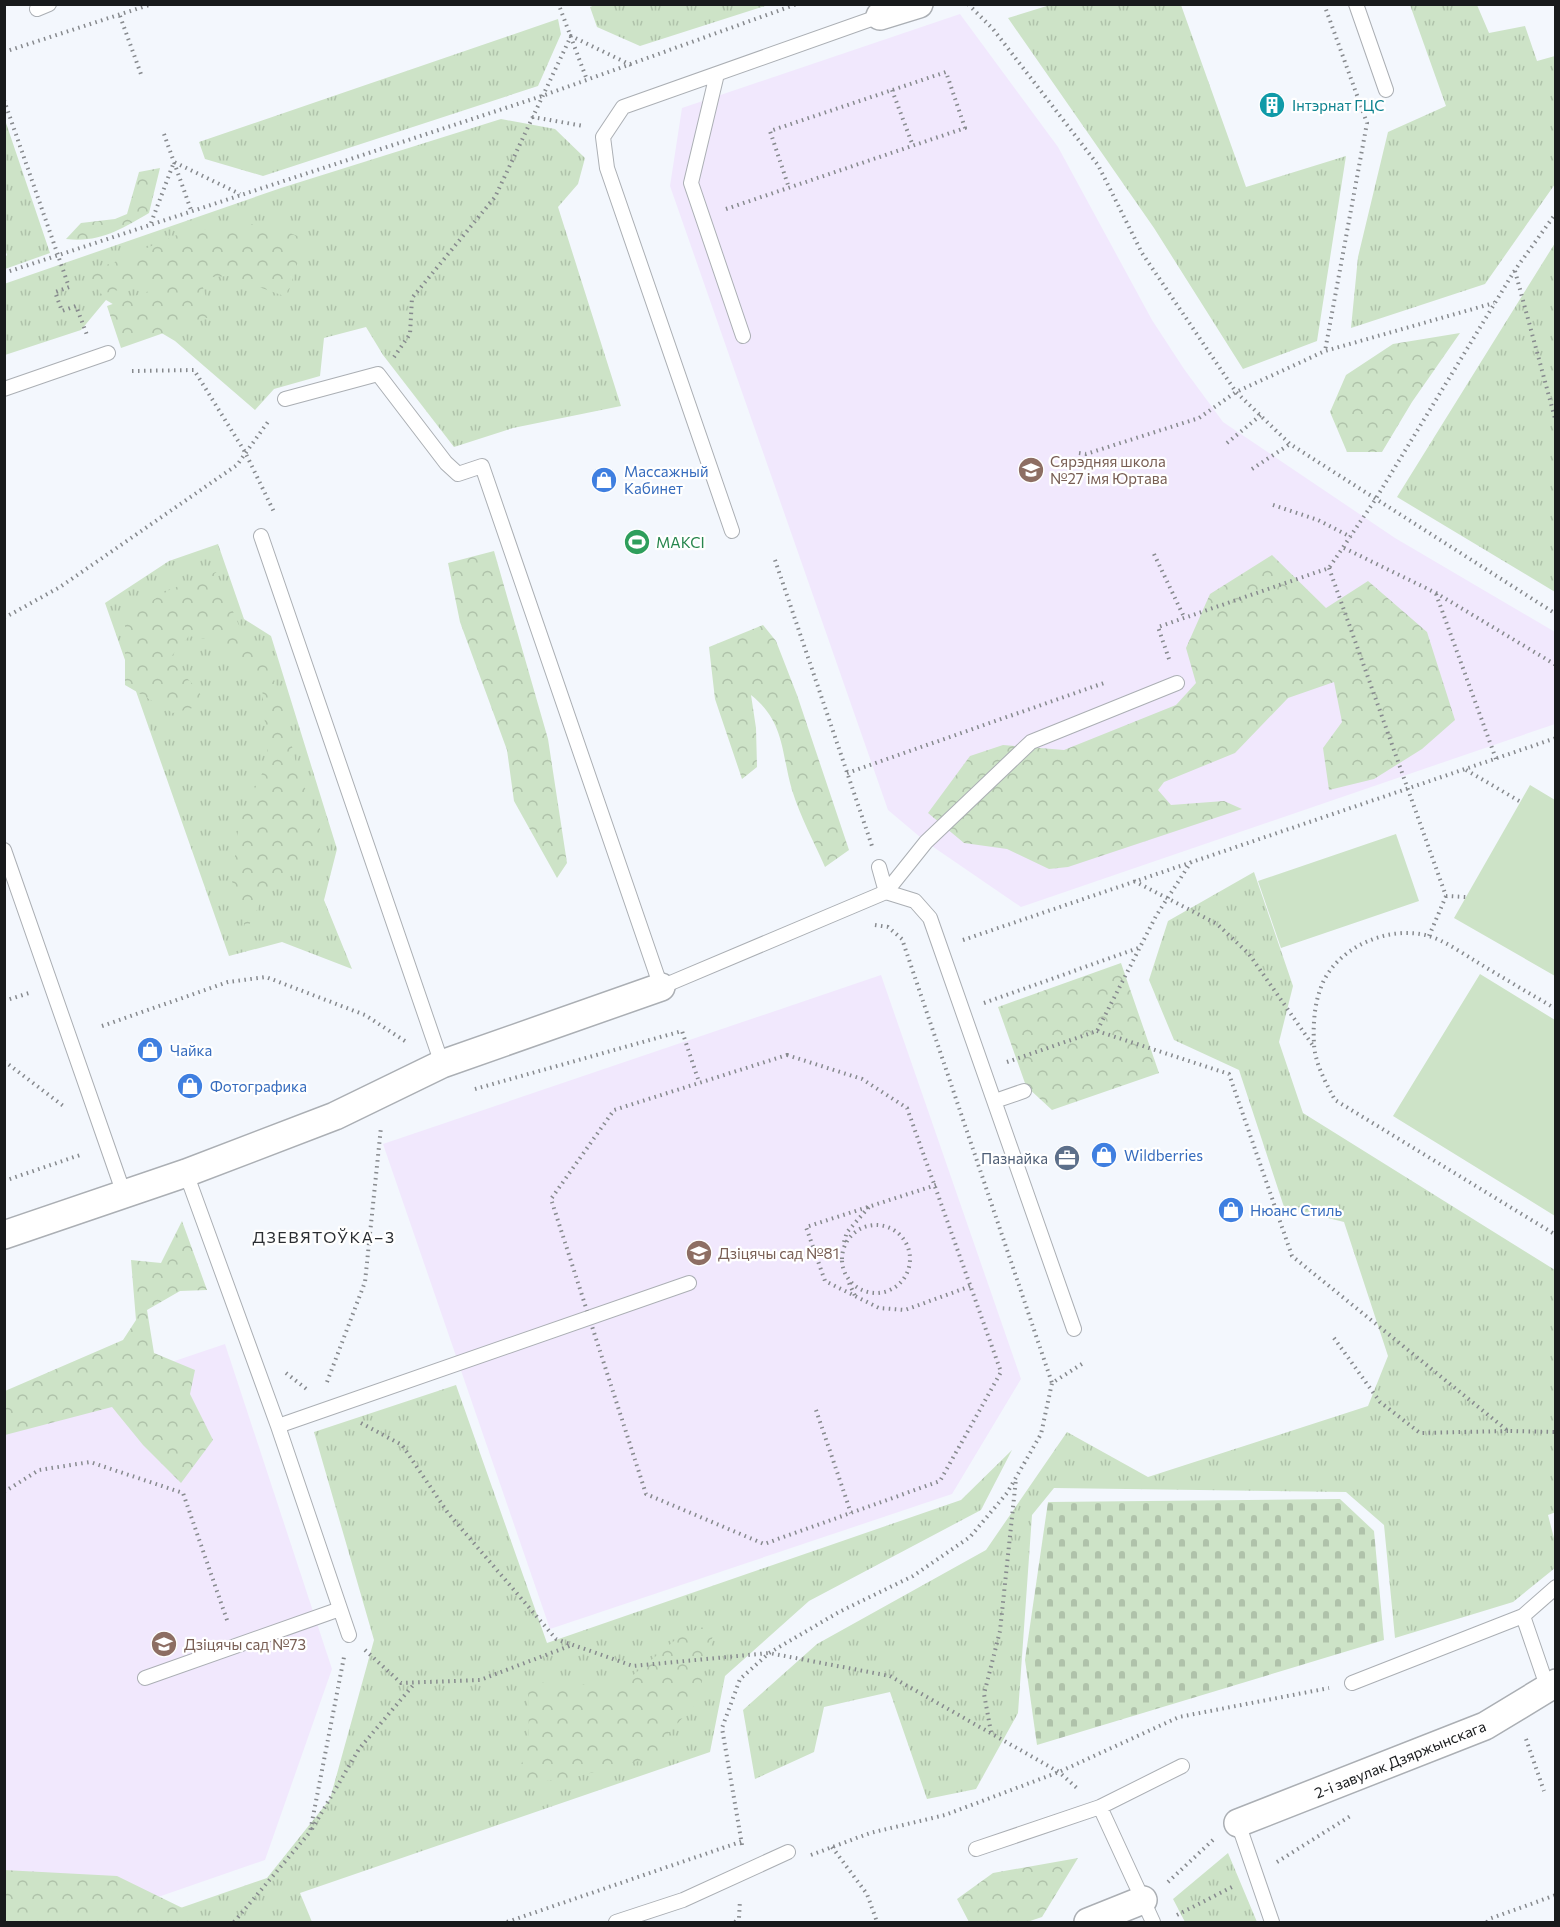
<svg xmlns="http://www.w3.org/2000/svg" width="1560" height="1927" font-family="Commissioner,sans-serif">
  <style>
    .education { fill: #f1e8fd }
    .grass { fill: url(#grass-tufts) }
    .forest { fill: url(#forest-crowns) }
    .cemetery { fill: url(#cemetery-stones) }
    .pitch { fill: #cde3c7 }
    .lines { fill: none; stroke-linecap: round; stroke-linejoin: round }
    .lane-casing { stroke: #abafb4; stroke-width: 16 }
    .street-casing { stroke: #abafb4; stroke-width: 30 }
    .path { stroke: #878a8e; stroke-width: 4; stroke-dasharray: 1.5 4.5; stroke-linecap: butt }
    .lane { stroke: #fff; stroke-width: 14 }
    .street { stroke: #fff; stroke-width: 27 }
    .labels { text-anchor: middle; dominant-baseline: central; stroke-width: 4.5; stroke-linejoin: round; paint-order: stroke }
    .culture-label { font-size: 15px; fill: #0d838f; stroke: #fff; text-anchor: start }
    .education-label { font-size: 15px; fill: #785e54; stroke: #fff; text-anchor: start }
    .shop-label { font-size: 15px; fill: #366cbe; stroke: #fff; text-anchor: start }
    .leisure-label { font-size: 15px; fill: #27864d; stroke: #fff; text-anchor: start }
    .service-label { font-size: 15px; fill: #4e5e75; stroke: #fff; text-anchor: end }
    .street-label { font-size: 15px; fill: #181a1c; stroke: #fff }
    .neighbourhood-label { font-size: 16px; letter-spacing: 1.5px; fill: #2b2e32; stroke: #fff }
  </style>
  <defs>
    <pattern id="grass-tufts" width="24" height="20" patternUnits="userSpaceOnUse" patternTransform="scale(1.5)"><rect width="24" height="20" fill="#cde3c7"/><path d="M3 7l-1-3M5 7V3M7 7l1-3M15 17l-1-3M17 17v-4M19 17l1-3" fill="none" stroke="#afc2aa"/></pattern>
    <pattern id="forest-crowns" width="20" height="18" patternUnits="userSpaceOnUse" patternTransform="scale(1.5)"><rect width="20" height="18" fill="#cde3c7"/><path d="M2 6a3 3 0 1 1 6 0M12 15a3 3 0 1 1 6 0" fill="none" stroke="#afc2aa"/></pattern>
    <pattern id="cemetery-stones" width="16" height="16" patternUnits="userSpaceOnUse" patternTransform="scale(1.5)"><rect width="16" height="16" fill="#cde3c7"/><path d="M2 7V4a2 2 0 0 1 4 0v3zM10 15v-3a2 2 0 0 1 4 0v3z" fill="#afc2aa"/></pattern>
  </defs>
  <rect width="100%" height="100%" fill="#f3f7fd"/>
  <path class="education" d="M960,14L1058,147L1152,320L1184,369L1223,422L1395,538L1555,632V724L1021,907L926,842L888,810L670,186L682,108Z
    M881,975L1021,1379L952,1494L550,1629L383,1144Z
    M225,1344L332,1669L265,1860L86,1922H5V1426L142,1372Z"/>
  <path class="grass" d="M595,5V4L768,5L640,46L597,27L590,7Z
    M1050,5H1181L1246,187L1346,156L1317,341L1243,369L1154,228L1008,18Z
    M1410,5H1477L1489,33L1525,26L1537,61L1555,56V184L1485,284L1351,328L1358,257L1388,132L1446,106Z
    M558,19L561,34L538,86L263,176L205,159L199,142Z
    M501,119L555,129L585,158L578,184L558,207L621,406L513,428L454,447L383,355L366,327L324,338L320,376L274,389L255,410L175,341L106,300L81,330L5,355L4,284L281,188Z
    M5,120L50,253L5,269V257L7,255L4,247Z
    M1555,243V592L1397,497Z
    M218,544L244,619L271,636L337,849L324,900L352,969L282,942L229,956L105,603L169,561Z
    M1254,872L1293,986L1279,1042L1303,1113L1555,1270L1556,1512L1548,1515L1555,1542V1568L1513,1602L1395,1638L1384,1525L1346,1492L1054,1488L1032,1515L1018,1713L976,1789L927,1799L890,1692L824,1707L814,1752L755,1779L743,1710L817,1644L986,1550L1067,1432L1148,1477L1368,1406L1388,1356L1344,1222L1284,1207L1239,1070L1174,1040L1149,980L1168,921Z
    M456,1385L547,1643L961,1500L1012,1450L981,1510L809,1601L725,1676L710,1752L300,1893L312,1922H140L267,1878L330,1799L374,1640L314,1432Z
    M1228,1853L1257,1922H1185L1173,1899Z"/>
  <path class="forest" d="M160,168L149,213C121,229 100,243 66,239L81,223L115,219L127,214L139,172Z
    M265,223L305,239L287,297L228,276L200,278L212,316L121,348L107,306L180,280L154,282L101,294L84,269L110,264L186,231Z
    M1460,333L1412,402L1382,452H1347L1330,412L1346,375L1393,344Z
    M494,551L548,739L567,863L557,878L514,801L507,750L460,622L448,563Z
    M1272,555L1326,608L1368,581L1427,632L1455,720L1422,749L1374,779L1329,790L1323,748L1342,722L1334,682L1288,698L1235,753L1164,782L1158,790L1171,805L1224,801L1242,809L1068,867L1049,869L1007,849L964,843L928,813L970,756L1003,745L1064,750L1176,705L1196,683L1186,648L1210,594Z
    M216,572L244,637L263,655L278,689L298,771L319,822L323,851L266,892L246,931L232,881L239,822L268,761L262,686L217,641L189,636L169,659L199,691L204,705L173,713L125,685V617L171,589Z
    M763,625L776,641L797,695L849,850L825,867C814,842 800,816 792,790C781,752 785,722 751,695L756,728L757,767L742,779L715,699L709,647Z
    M1121,963L1159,1073L1052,1110L1026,1086L998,1007Z
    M182,1221L207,1290L180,1291L147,1310L154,1353L195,1370L190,1394L213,1440L181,1483L143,1445L112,1407L5,1435V1391L123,1340L136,1320L131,1260L161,1263Z
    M716,1622L697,1702L667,1735V1754L570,1778L514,1785L529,1742L528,1682L610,1686L632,1676L680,1636Z
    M1078,1858L1042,1917L1027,1922H969L957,1899L993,1873Z
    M4,1870L117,1876L211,1922H5Z"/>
  <path class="cemetery" d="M1340,1499L1374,1531L1384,1640L1037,1745L1025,1660L1048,1502Z"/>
  <path class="pitch" d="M1530,785L1555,800V976L1454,918Z
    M1396,834L1419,901L1281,948L1258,881Z
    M1480,974L1555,1020V1216L1393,1116Z"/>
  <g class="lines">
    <g class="lane-casing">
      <path id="lane" d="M1356,4L1386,90
        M37,9L49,4
        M717,74L691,183L743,336
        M4,389L108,353
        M285,399L378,374L446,463L458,474L482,466L661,987L886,892L926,842L1031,742L1177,683
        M732,531L607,168L603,137L623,107L880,16L878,12
        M261,536L442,1064
        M4,850L124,1194
        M879,867L886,892
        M886,892L915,901L930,918L1074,1329
        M995,1101L1024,1091
        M186,1173L278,1426L349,1635
        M278,1426L689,1283
        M145,1678L340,1609
        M1352,1683L1523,1616
        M1547,1686L1523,1616L1556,1587
        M1100,1807L1153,1922
        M1238,1823L1272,1922
        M976,1849L1100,1807L1182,1766
        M616,1922L683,1900L788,1852"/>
    </g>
    <g class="street-casing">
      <path id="street" d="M880,16L919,4
        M4,1235L186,1173L335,1116L442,1064L661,987
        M1238,1823L1485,1726L1556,1683
        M1088,1922L1143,1900"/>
    </g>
    <path class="path" d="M968,4L993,29L1098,165L1142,253L1236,392L1290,444L1556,614
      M1324,4L1367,123L1325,351
      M560,8L587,80
      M120,16L142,77
      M4,52L152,4
      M892,90L913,146
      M4,100L69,287L55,292L62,311L76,306L87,335
      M532,117L584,126
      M164,134L191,210
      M726,209L965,128L946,72L770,131L789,188
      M151,223L174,162L240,194
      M1515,271L1556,422
      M4,273L542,96L797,4
      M394,357L410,334L412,298L495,197L571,36L631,65
      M132,371L194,370L245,452L275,514
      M1227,443L1261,415
      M1079,453L1086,454L1199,418L1236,392L1325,351L1494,303
      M1252,469L1290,444
      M1273,505L1318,520L1351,537
      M1344,548L1436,593L1556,665
      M1154,554L1184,617
      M775,560L872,846
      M1329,568L1446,896L1466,897
      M1436,594L1496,759
      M4,618L60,587L237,465L270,419
      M1169,659L1158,627L1329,568L1375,500L1515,270L1556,213
      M1466,770L1521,802
      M847,773L1104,683
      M1134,881L1217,924L1249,954L1314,1047
      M875,925L888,927L902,939L1052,1383
      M1429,936L1446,896
      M963,940L1556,738
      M4,1001L29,993
      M984,1003L1141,947
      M1556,1009C1529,993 1503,978 1477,962C1462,953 1445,941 1429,936C1387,924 1333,949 1320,990C1314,1007 1313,1027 1314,1044C1315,1064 1326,1083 1335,1100L1556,1235
      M102,1026L228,982L266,977L365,1015L408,1043
      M1097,1031L1229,1074L1292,1256L1508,1431L1556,1432
      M787,1055L862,1079L907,1108L1001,1372L940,1481L764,1544L646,1494L551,1199L614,1110Z
      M4,1061L66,1108
      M1007,1062L1097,1031L1156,916L1191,862
      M475,1089L682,1031L699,1082
      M4,1181L83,1154
      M936,1185L806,1227L825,1281L879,1308L905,1310L971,1286
      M842 1259a34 34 0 1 1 68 0a34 34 0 1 1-68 0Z
      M844,1242L847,1232L869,1207
      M849,1283L856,1298
      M1334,1338L1380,1402L1420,1433L1508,1431
      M286,1373L309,1391
      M327,1382L365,1282L381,1127
      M816,1410L851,1513
      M361,1423L402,1445L448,1513L556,1639L633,1666L769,1653L890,1676L1059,1772L1078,1789
      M4,1492L39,1470L90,1462L183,1493L228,1623
      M365,1650L401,1683L480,1680L572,1645
      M991,1732L984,1694L1000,1631L1016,1479
      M1526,1739L1544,1791
      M312,1829L359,1749L415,1683
      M742,1845L722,1728L740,1679L769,1653L839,1612L913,1576L970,1537L1007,1493L1041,1434L1052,1383L1085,1362
      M832,1847L867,1894L877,1922
      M811,1855L870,1833L945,1815L1059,1772L1179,1717L1329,1688
      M1277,1862L1352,1815
      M1168,1882L1213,1840
      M1177,1915L1234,1886
      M234,1922L310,1832L344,1657
      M507,1922L743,1841
      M735,1922L739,1918L740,1900
      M1487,1922L1489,1919L1556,1895"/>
    <use href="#lane" class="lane"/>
    <use href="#street" class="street"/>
  </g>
  <defs>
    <g id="building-disc" transform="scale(1.35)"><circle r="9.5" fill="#0f9aa8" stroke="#fff"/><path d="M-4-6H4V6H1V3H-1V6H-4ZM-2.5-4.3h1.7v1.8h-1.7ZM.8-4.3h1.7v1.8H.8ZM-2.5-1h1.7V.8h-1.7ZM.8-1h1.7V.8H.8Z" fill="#fff"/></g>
    <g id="school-disc" transform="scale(1.35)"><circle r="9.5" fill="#8d6e63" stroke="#fff"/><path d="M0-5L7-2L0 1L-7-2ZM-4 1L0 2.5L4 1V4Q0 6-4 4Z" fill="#fff"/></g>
    <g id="shop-disc" transform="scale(1.35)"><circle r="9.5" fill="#3f7fe0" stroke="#fff"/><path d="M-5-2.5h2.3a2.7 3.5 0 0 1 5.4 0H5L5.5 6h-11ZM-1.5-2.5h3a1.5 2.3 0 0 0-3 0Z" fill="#fff"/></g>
    <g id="stadium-disc" transform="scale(1.35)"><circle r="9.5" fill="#2e9e5b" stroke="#fff"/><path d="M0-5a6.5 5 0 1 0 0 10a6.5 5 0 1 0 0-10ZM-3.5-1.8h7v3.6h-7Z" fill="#fff"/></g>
    <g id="office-disc" transform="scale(1.35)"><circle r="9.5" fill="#5c6f8a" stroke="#fff"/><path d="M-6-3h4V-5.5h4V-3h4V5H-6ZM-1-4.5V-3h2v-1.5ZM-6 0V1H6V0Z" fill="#fff"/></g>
  </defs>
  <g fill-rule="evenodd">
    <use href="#building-disc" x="1272" y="105"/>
    <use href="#school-disc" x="1031" y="470"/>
    <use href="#shop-disc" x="604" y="480"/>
    <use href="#stadium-disc" x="637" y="542"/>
    <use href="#shop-disc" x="150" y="1050"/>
    <use href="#shop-disc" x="190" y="1086"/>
    <use href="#shop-disc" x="1104" y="1155"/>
    <use href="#office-disc" x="1067" y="1158"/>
    <use href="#shop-disc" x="1231" y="1210"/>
    <use href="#school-disc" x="699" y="1253"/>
    <use href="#school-disc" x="164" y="1644"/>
  </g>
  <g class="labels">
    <g class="culture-label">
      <text x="1292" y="105">Інтэрнат ГЦС</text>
    </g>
    <g class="education-label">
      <text x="1050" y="461">Сярэдняя школа<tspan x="1050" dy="17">№27 імя Юртава</tspan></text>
      <text x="718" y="1253">Дзіцячы сад №81</text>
      <text x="184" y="1644">Дзіцячы сад №73</text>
    </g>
    <g class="shop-label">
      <text x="624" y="471">Массажный<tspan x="624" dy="17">Кабинет</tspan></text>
      <text x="170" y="1050">Чайка</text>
      <text x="210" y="1086">Фотографика</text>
      <text x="1124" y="1155">Wildberries</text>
      <text x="1250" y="1210">Нюанс Стиль</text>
    </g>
    <g class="leisure-label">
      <text x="656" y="542">МАКСІ</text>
    </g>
    <g class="service-label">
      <text x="1048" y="1158">Пазнайка</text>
    </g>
    <g class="street-label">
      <text transform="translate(1400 1759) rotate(-22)">2-і завулак Дзяржынскага</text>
    </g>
    <g class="neighbourhood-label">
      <text x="324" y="1236">ДЗЕВЯТОЎКА–3</text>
    </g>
  </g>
  <rect width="1560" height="1927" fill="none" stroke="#181a1c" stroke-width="12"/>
</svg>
